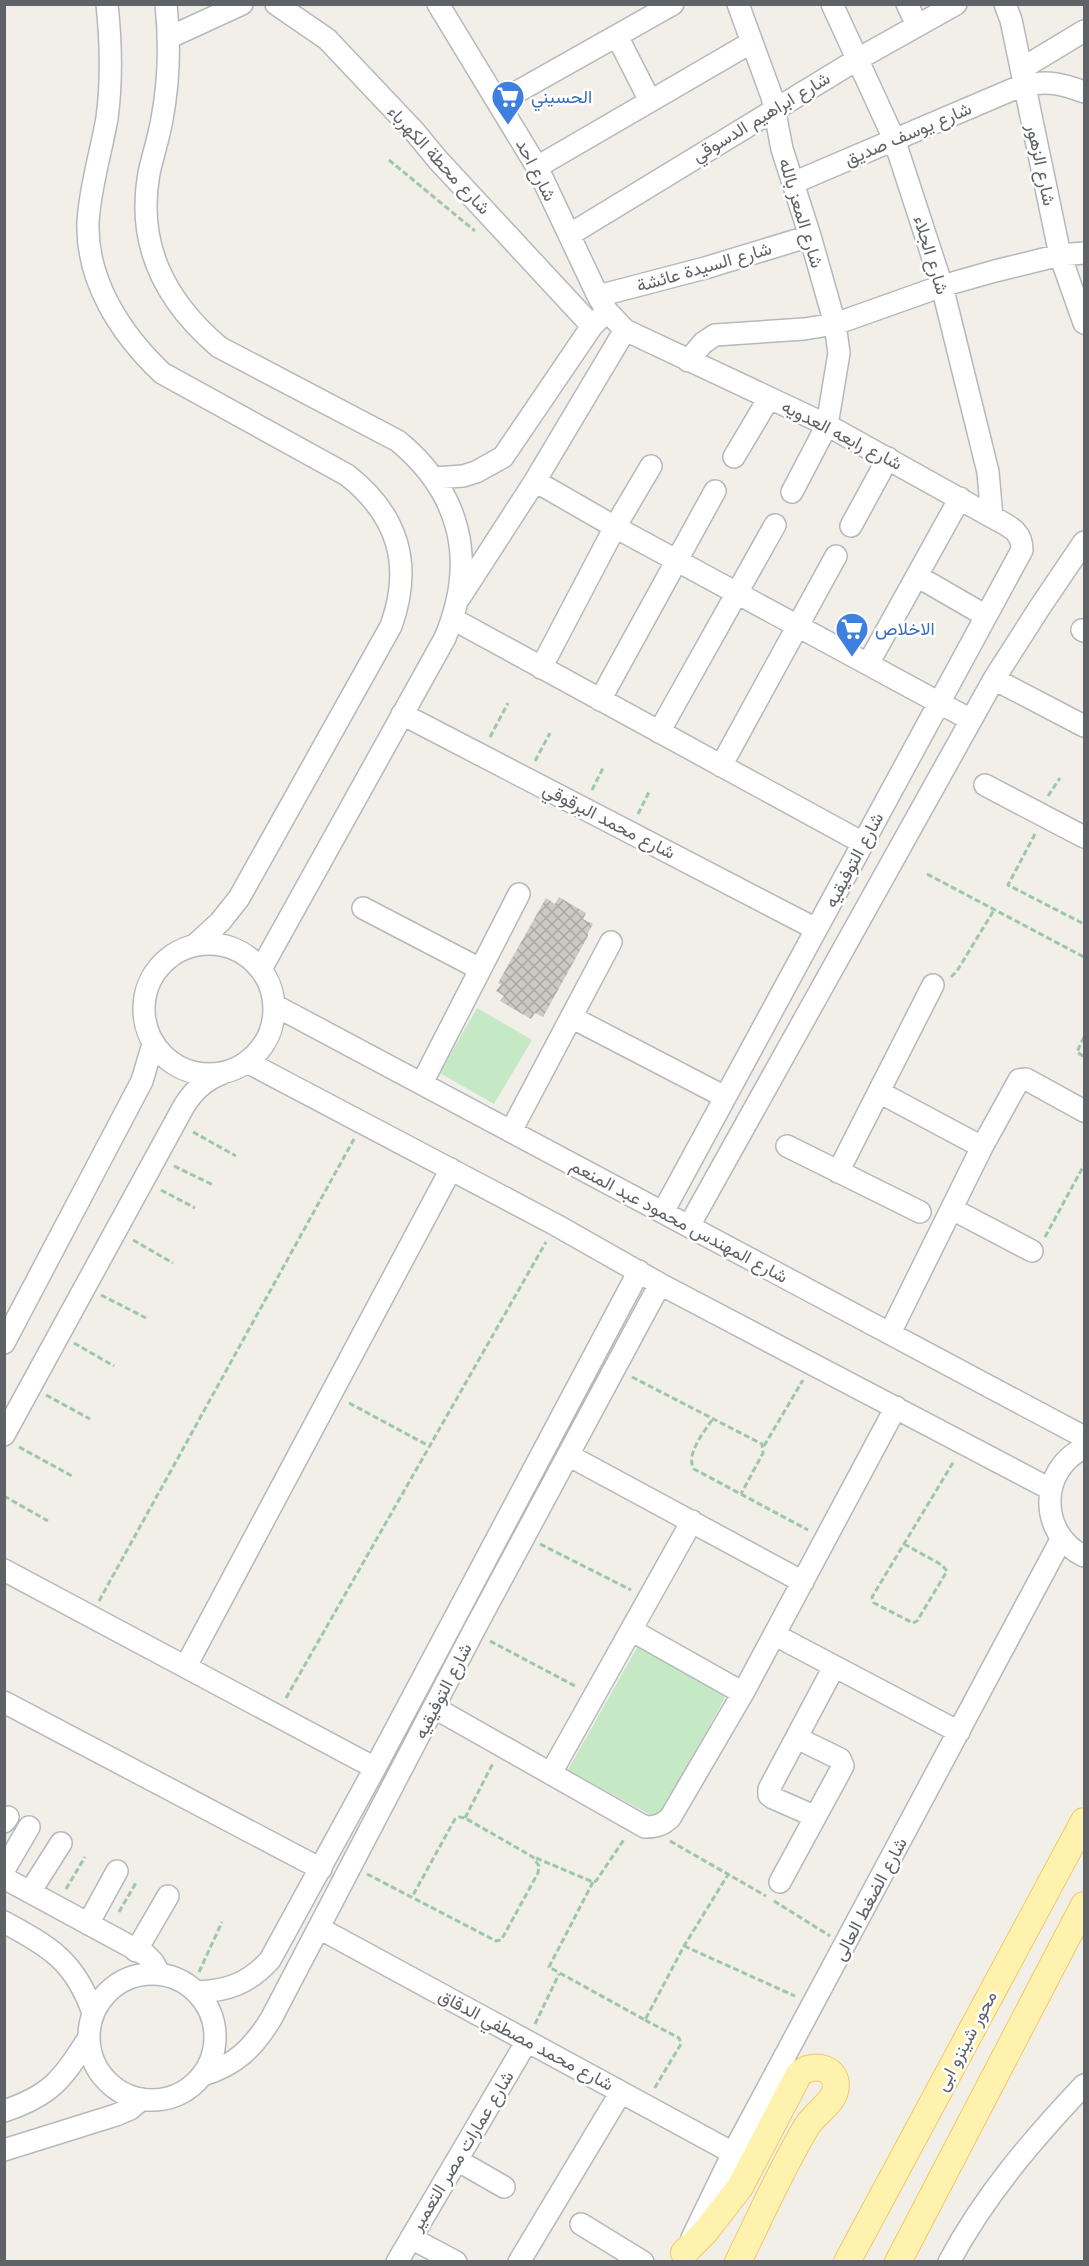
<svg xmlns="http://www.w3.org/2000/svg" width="1089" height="2266" font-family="Arial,Vazirmatn,sans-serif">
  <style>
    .green { fill: #c5e8c5 }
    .building { fill: url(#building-cross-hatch) }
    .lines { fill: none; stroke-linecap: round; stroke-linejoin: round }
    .minor-casing { stroke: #b5b8bc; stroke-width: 24 }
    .major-casing { stroke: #f2c960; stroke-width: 28 }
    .path { stroke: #9cc7a9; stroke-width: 3; stroke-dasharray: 6 3; stroke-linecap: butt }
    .minor { stroke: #fff; stroke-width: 21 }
    .major { stroke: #fff2af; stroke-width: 26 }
    .labels { text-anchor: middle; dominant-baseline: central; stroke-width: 5; stroke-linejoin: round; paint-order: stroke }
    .shop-label { font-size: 18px; fill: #366cbe; stroke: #fff; text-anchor: start }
    .street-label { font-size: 18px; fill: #5f6368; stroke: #fff }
  </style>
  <defs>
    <pattern id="building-cross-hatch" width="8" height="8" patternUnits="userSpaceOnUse" patternTransform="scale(1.5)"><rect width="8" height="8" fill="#cccac5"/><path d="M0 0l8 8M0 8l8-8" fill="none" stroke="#a9a8a4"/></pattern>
  </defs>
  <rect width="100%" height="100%" fill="#f1efe8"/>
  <path class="green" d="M477,1008L532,1040L494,1104L440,1073Z
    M639,1644L728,1692L658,1819L568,1770Z"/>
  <path class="building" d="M559,897L586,913L583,919L593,924L588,933V936L543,1017L535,1013L531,1019L500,1001L504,996L496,991L501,984L498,983L546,898L555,904Z"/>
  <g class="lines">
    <g class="minor-casing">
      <path id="minor" d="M107,4C111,42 112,81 107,118C101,153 90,187 88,222C86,281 121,334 162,373L347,475C398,515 413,565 391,626L239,898L220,922L196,944
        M166,4C170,42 169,82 162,119C159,137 153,155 149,173C136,245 165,301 219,347L398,441C462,494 477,562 445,638L261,969
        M276,4L327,39L414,131L438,160L592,326
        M438,4L537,167L598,296L607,311L625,330L827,425L992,517C1008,526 1022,530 1022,550L663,1212
        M738,4L772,97L782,149L810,236L835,324L839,353L827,425L792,492
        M832,4L894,139L942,286L988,472L992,517
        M907,4L917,25
        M1005,4L1011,20L1060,255L1084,323
        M617,36L650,101
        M168,38L242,4
        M1021,69L1084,31
        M499,102L673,4
        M537,167L752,42
        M793,183L1023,85C1049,81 1060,83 1084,92
        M569,235L858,59L956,4
        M598,296L705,268L810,236
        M688,361L703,343L715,335L804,329L835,324L942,286L995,271L1060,255L1084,253
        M734,457L769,398
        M435,478L463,476L476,472L503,457L592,326L600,318
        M535,481L615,527L971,720
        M851,526L888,458
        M917,576L986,616
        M460,597L535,481L625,330
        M453,619L863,843
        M1082,630L1084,631
        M868,664L960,498
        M541,668L615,527L651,466
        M994,679L1084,726
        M600,700L715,491
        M402,714L816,929
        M659,732L775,525
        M721,766L836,556
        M985,785L1084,837
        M363,908L480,969
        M144 1009a65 65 0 1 1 130 0a65 65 0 1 1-130 0Z
        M274,1005L1084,1437
        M571,1017L725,1097
        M247,1062L556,1225L660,1284L1050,1489
        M422,1083L519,894
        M879,1092L982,1147
        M511,1131L611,942
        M787,1146L920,1212
        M838,1172L933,985
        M952,1209L1032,1251
        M689,1226L994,679L1040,607L1084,542
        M890,1333L982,1147L1019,1080L1026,1079L1084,1111
        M4,1343L142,1081L153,1044
        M4,1435L184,1106C194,1090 205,1080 223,1073
        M1084,1448C1039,1469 1038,1534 1084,1556
        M568,1455L803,1582
        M4,1570L375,1768
        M631,1630L743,1693
        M775,1635L959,1732
        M186,1666L451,1169
        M4,1702L321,1869
        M435,1708L645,1827C656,1827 662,1825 670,1818L743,1693L896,1407
        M551,1773L692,1521
        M814,1816L773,1798L769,1795V1789L834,1667
        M4,1822L8,1817
        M4,1870L29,1827
        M4,1878L146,1955L153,1962L160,1974
        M780,1882L843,1766L840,1759L797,1738
        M30,1892L61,1843
        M4,1922C50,1947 75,1961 93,2013
        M88,1924L117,1871
        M319,1928L733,2153
        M136,1951L168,1896
        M89 2037a63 63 0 1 1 126 0a63 63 0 1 1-126 0Z
        M197,1992C228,1991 249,1983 270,1960L375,1768L639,1271
        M203,2075C236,2065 253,2048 271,2019L473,1632L660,1284
        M4,2111C52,2095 62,2079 88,2039
        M4,2150L116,2115L130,2109L142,2099
        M457,2160L504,2187
        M581,2224L643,2262
        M411,2238L456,2262
        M692,2238L733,2153L1062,1538
        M397,2262L527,2041
        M519,2262L621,2092
        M949,2262C984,2196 1033,2139 1084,2085"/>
    </g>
    <g class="major-casing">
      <path id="major" d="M684,2253L705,2232L740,2187L799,2074C813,2061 841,2068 835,2091C832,2104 814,2114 807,2126C781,2169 760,2217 738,2262
        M847,2262L1084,1821
        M898,2262L1084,1905"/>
    </g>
    <path class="path" d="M389,160L475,231
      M490,737L508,703
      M535,761L550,733
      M592,790L603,768
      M1048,796L1060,778
      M638,814L650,790
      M1035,834L1008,885L1084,924
      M927,874L1084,957
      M951,977L957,971L994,910
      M1084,1037L1077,1052L1084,1057
      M193,1132L236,1156
      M174,1166L213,1185
      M161,1190L195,1208
      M1045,1237L1084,1165
      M133,1240L173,1263
      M101,1295L146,1318
      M74,1343L114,1366
      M632,1377L762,1444L763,1453L741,1494
      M46,1395L90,1419
      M349,1403L429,1446
      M712,1420C704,1432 685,1455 694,1469L808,1530
      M764,1446L803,1380
      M19,1447L72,1476
      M4,1496L48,1521
      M540,1544L631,1590
      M904,1544L942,1565L947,1571L917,1621L913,1623L874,1603L872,1597L954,1461
      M99,1601L354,1139
      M490,1641L577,1687
      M286,1698L546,1242
      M465,1818L493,1763
      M670,1841L766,1896
      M536,1858L593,1882L596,1881L625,1838
      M367,1874L496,1941L501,1940L504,1935L538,1873L539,1866L533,1857L465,1818L459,1817L455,1819L412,1897
      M593,1882L549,1967L645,2020L684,1946L729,1873
      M66,1889L85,1857
      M774,1901L830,1936
      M119,1912L137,1881
      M684,1946L795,1996
      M199,1972L222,1922
      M645,2020L679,2038L681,2044L654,2089
      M535,2024L559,1974"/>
    <use href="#minor" class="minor"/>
    <use href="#major" class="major"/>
  </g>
  <defs>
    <g id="supermarket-pin" transform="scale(1.725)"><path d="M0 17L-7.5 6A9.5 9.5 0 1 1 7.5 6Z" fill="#3f7fe0" stroke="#fff"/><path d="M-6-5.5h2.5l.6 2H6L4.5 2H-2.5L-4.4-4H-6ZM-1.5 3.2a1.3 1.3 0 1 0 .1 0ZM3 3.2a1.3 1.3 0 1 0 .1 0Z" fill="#fff"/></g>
  </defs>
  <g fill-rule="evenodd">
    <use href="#supermarket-pin" x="508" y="97"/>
    <use href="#supermarket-pin" x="852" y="629"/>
  </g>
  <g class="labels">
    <g class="shop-label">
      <text x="531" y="97">الحسيني</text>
      <text x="875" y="629">الاخلاص</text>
    </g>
    <g class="street-label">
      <text transform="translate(761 117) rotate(-31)">شارع ابراهيم الدسوقي</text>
      <text transform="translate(908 134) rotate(-23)">شارع يوسف صديق</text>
      <text transform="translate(439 160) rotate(47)">شارع محطة الكهرباء</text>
      <text transform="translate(1041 165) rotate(78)">شارع الزهور</text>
      <text transform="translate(536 170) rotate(63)">شارع احد</text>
      <text transform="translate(801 213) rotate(73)">شارع المعز بالله</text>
      <text transform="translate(931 255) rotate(73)">شارع الجلاء</text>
      <text transform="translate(704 267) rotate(-16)">شارع السيدة عائشة</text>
      <text transform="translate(842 435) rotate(27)">شارع رابعه العدويه</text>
      <text transform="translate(609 821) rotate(27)">شارع محمد البرقوقي</text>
      <text transform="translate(854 860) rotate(-62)">شارع التوفيقيه</text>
      <text transform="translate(679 1221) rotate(28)">شارع المهندس محمود عبد المنعم</text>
      <text transform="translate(443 1691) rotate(-63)">شارع التوفيقيه</text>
      <text transform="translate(870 1899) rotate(-62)">شارع الضغط العالى</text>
      <text transform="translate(526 2040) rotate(28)">شارع محمد مصطفي الدقاق</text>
      <text transform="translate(966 2041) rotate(-62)">محور شينزو ابى</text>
      <text transform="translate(462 2151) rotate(-59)">شارع عمارات مصر التعمير</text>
    </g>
  </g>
  <rect width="1089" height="2266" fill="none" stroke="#5f6368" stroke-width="12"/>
</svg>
